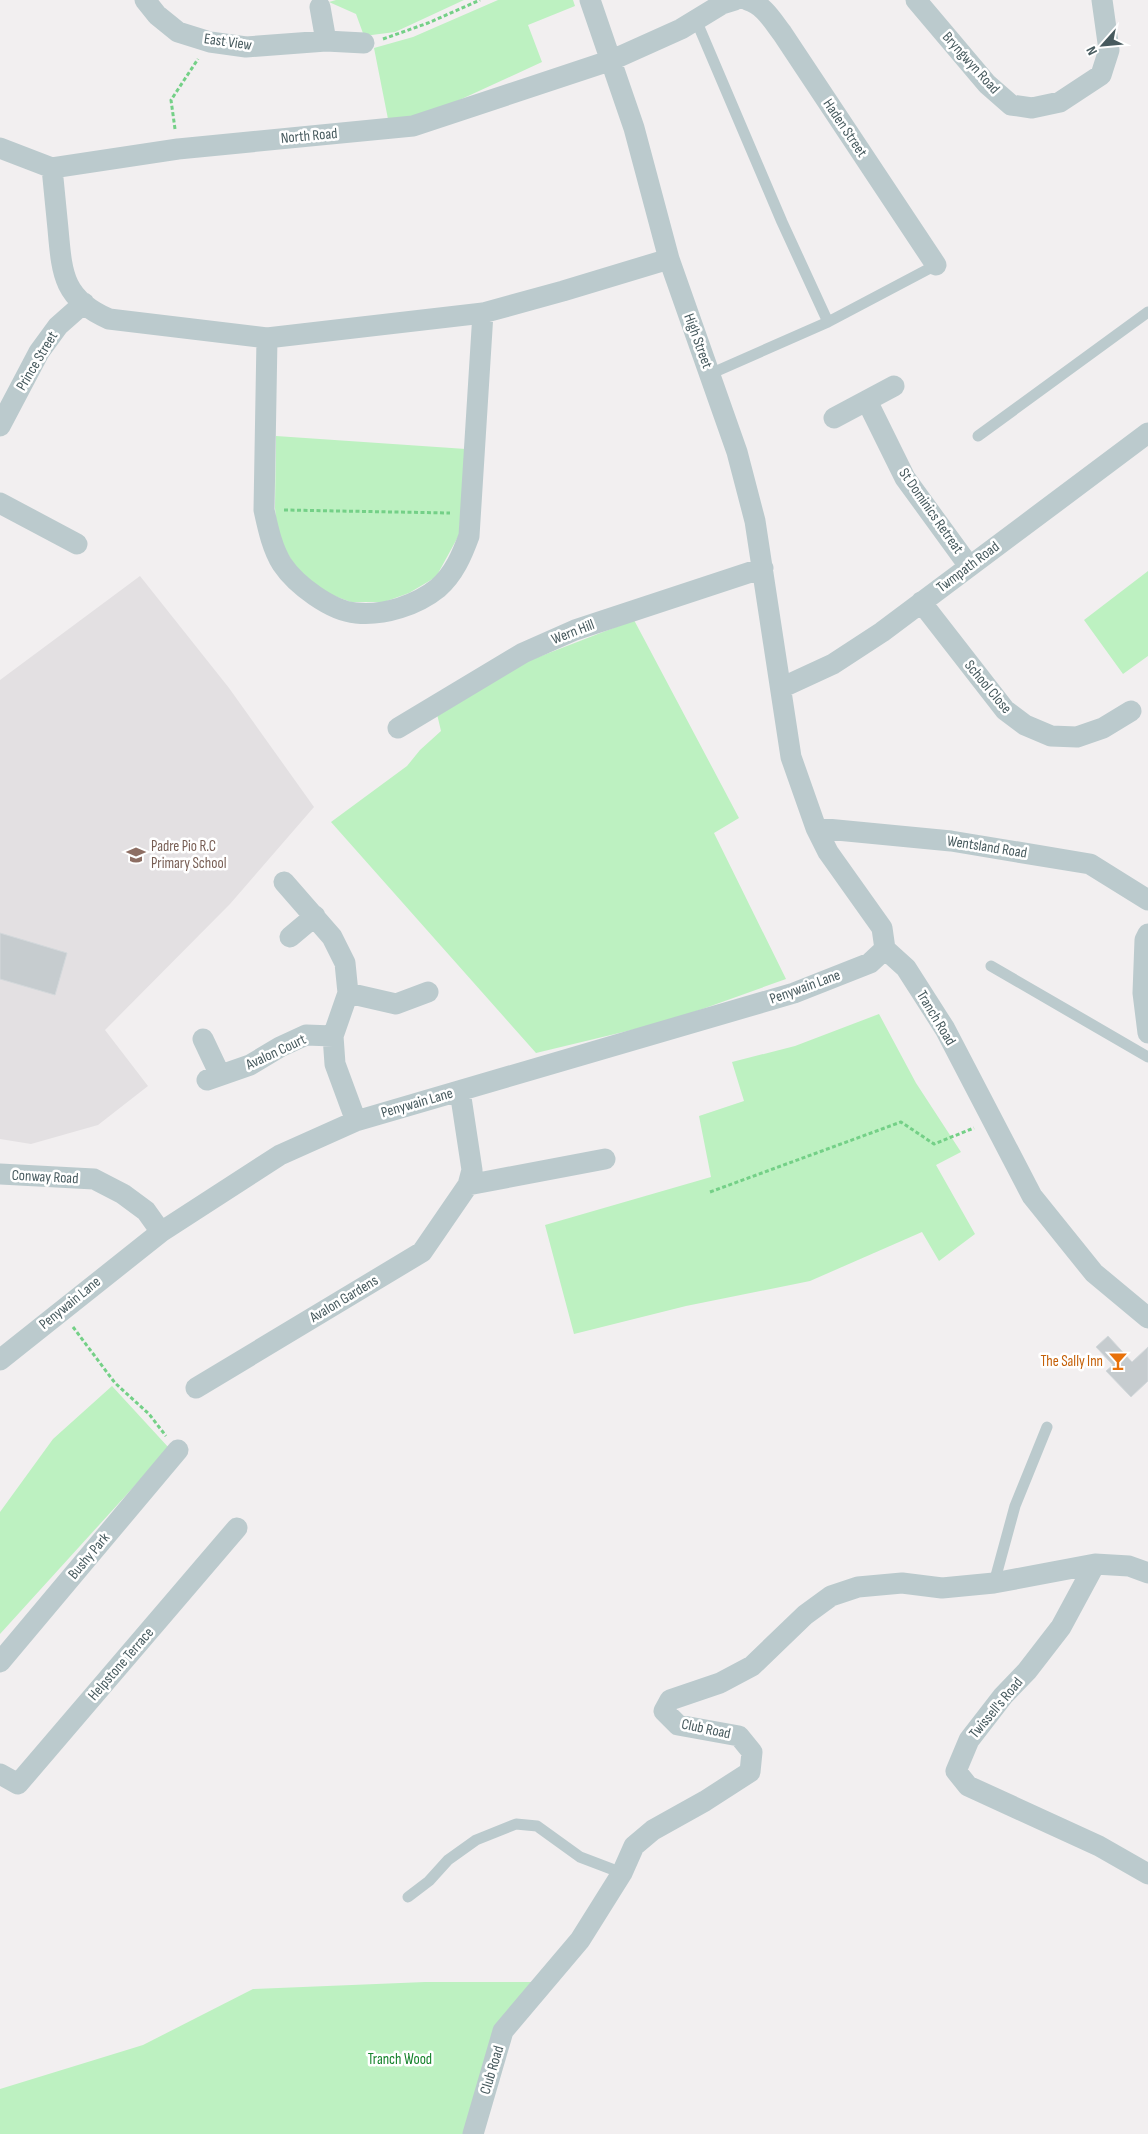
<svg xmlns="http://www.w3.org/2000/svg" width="1148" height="2134" font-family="'Sofia Sans Condensed',sans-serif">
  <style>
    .education { fill: #e3e0e2 }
    .green { fill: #bdf1c1 }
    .building { fill: #c6cccf; stroke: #d3d8db }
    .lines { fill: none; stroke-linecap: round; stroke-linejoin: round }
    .path { stroke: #74d087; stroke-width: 3; stroke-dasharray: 4 2.5; stroke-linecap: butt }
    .lane { stroke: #bbcacd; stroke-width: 11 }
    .street { stroke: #bbcacd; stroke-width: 21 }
    .labels { text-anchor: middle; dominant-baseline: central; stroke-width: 5; stroke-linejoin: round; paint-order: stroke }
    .street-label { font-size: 15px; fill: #475a5e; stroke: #fff }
    .education-label { font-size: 15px; fill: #785e54; stroke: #fff; text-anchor: start }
    .food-label { font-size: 15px; fill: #c56008; stroke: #fff; text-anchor: end }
    .park-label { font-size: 15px; fill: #14822a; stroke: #fff }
  </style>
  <rect width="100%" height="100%" fill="#f2eff0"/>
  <path class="education" d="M140,576L229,688L314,807L230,904L105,1030L148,1086L98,1125L31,1144L0,1139V680Z"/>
  <path class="green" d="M336,0H464L395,32L364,36L356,14L329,2Z
    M498,0H573L575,6L528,25L542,62L418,119H388L374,48L413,37Z
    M276,436L466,449L459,535L436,577L409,593L384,602H351L323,592L303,580L278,537L275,508Z
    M1148,571V656L1123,674L1084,620Z
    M634,620L739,818L714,833L786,979L669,1021L536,1053L331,822L407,766L420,750L441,731L437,714L523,663Z
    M879,1014L916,1083L961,1152L936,1165L975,1234L939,1261L922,1232L810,1281L686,1306L574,1334L545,1225L711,1177L699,1116L744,1101L732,1062L795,1046Z
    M112,1386L169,1448L0,1634V1512L53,1439Z
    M425,1982H545L503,2031L473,2134H0V2089L143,2045L253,1989Z"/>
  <path class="building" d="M0,933L67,953L55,995L0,979Z
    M1108,1336L1132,1362L1148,1347V1381L1131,1397L1106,1371L1113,1365L1096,1347Z"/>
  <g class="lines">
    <path class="path" d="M383,39L428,23L480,0
      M175,129L171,100L198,59
      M284,510L450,513
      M710,1192L901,1122L934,1144L974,1128
      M73,1327L115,1383L149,1414L166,1436"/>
    <path class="lane" d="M696,20L782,222L828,322
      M710,374L828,322L936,265
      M978,436L1148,312
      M991,966L1148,1057
      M994,1583L1015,1506L1047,1427
      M408,1897L429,1881L448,1860L476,1840L516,1824L537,1826L580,1857L622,1873"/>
    <path class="street" d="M145,0L157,15L178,32L210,42L246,47L326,41L364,43
      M590,0L634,128L669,259L737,452L755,521L791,757L816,828L828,852L882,928L885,949L906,968L945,1029L1032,1196L1094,1273L1148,1318
      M747,0C764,5 772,20 782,33L936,265
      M916,0L987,84L1011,105L1032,108L1060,102L1101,75L1109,50L1102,0
      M320,7L326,41
      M0,148L52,168L178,149L413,126L612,60L681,29L722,4L735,0
      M52,168C54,188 56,209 58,229C62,274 63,299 109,319L267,338L483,313L563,291L669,259
      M267,338L264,510C268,528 272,548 282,564C296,585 331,611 356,613C384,616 417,605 438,588C454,574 462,555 469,536L483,313
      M867,401L905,478L969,566
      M834,418L894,386
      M0,426L39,352L58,326L84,303
      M0,503L77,544
      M921,602L1005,710L1025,725L1051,736L1077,737L1103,728L1131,711
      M781,688L833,664L882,632L1148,433
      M398,728L523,653L575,630L763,568
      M816,828L951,841L1090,864L1148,900
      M284,882L332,937L345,963L348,993L333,1036L335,1064L356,1121
      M1148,934L1145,940L1143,993L1148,1033
      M290,937L315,916
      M348,993L396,1004L428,992
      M203,1039L220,1075
      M207,1080L250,1065L280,1047L306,1035L333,1036
      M0,1174L94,1179L123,1194L146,1211L161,1232
      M468,1185L605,1159
      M0,1360L161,1232L280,1155L356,1121L794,993L870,963L885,949
      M196,1388L422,1252L468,1185L472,1170L460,1091
      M1095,1564L1061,1627L1027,1671L1003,1696L969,1740L956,1771L968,1786L1099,1846L1148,1874
      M0,1662L178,1450
      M0,1774L18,1784L237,1528
      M473,2134L503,2031L580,1940L622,1873L634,1846L653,1830L705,1801L750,1772L752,1752L739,1736L678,1725L664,1711L670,1700L720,1683L752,1666L805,1615L831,1596L858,1587L902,1583L942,1588L994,1583L1095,1564L1129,1566L1148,1573"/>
  </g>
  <defs>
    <g id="school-bare" transform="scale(1.5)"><path d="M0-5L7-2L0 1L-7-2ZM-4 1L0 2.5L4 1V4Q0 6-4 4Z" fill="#8d6e63" stroke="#fff" stroke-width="2.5" paint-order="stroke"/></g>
    <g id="bar-bare" transform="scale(1.5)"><path d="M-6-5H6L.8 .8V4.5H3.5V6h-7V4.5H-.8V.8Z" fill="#e8710a" stroke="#fff" stroke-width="2.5" paint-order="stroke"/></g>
  </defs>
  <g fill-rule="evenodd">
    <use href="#school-bare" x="136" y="855"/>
    <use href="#bar-bare" x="1118" y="1361"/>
  </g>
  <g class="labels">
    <g class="street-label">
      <text transform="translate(228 42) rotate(8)">East View</text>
      <text transform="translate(971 63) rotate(48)">Bryngwyn Road</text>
      <text transform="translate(845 128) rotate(56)">Haden Street</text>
      <text transform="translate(309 136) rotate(-5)">North Road</text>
      <text transform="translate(698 341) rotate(70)">High Street</text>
      <text transform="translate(37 361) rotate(-59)">Prince Street</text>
      <text transform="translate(931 511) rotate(55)">St Dominics Retreat</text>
      <text transform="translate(968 567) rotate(-37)">Twmpath Road</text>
      <text transform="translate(573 632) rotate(-21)">Wern Hill</text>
      <text transform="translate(988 687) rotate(50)">School Close</text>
      <text transform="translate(987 847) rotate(9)">Wentsland Road</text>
      <text transform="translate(805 987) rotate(-20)">Penywain Lane</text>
      <text transform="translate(936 1018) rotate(59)">Tranch Road</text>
      <text transform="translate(276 1052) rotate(-25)">Avalon Court</text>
      <text transform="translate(417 1103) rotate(-16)">Penywain Lane</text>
      <text transform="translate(45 1177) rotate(3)">Conway Road</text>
      <text transform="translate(344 1299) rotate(-31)">Avalon Gardens</text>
      <text transform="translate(70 1303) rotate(-39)">Penywain Lane</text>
      <text transform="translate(89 1556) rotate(-50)">Bushy Park</text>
      <text transform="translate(121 1664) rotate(-49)">Helpstone Terrace</text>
      <text transform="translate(996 1708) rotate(-50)">Twissell's Road</text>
      <text transform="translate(706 1729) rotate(12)">Club Road</text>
      <text transform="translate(492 2070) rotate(-73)">Club Road</text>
    </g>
    <g class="education-label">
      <text x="151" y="846">Padre Pio R.C<tspan x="151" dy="17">Primary School</tspan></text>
    </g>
    <g class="food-label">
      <text x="1103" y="1361">The Sally Inn</text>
    </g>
    <g class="park-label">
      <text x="400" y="2059">Tranch Wood</text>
    </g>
  </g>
  <g transform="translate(1103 45) rotate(243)" stroke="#ffffff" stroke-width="4" paint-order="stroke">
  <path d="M0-4L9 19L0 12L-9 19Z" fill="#475a5e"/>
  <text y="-8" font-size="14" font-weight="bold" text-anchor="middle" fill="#475a5e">N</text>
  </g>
</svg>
